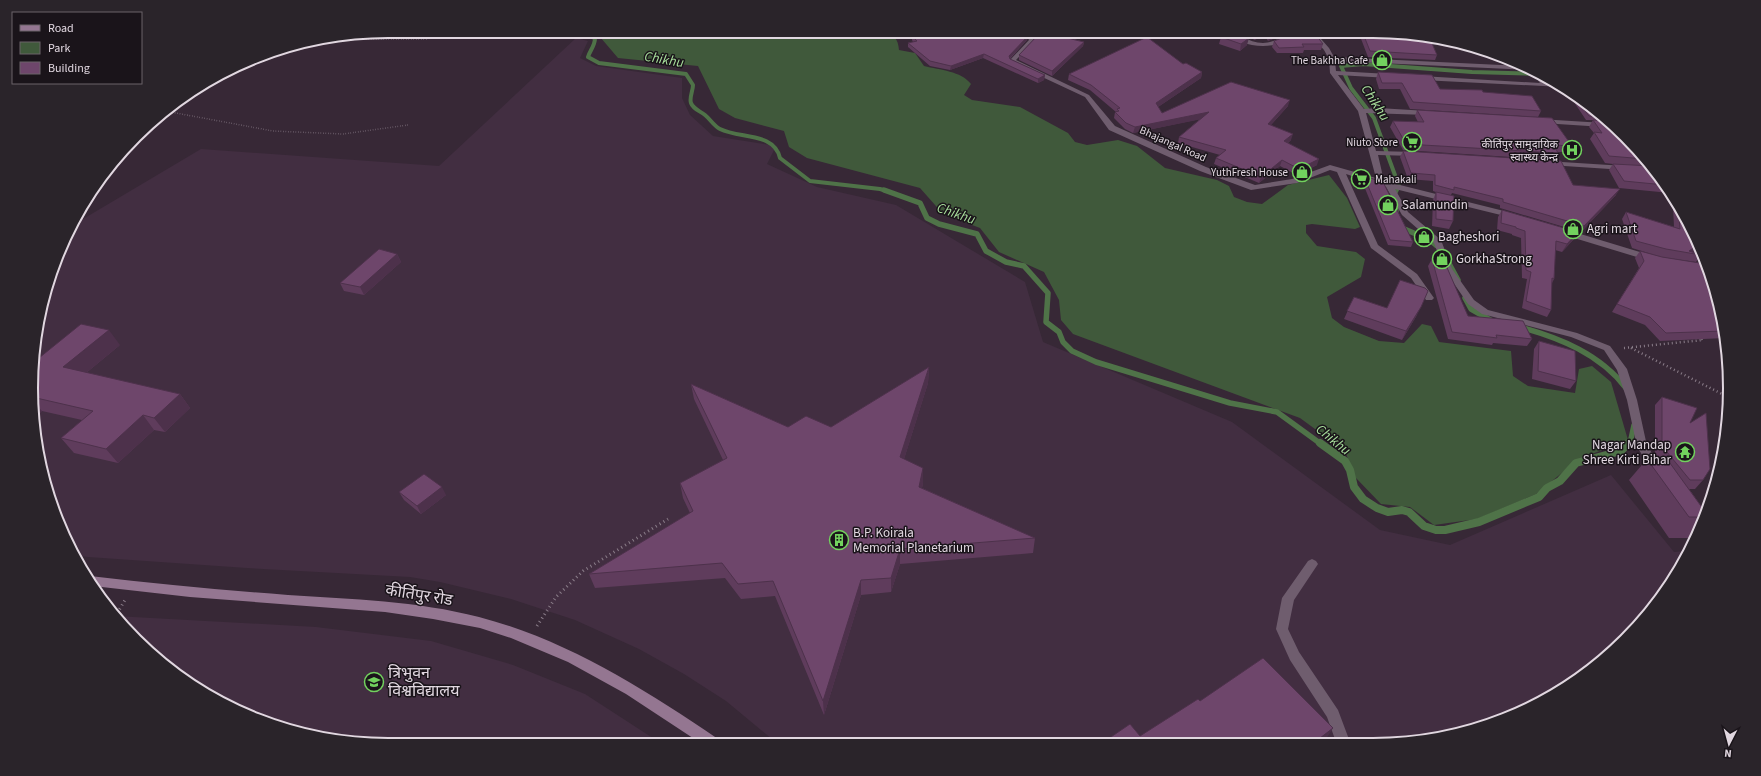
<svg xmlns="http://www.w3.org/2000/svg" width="1761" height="776" font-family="'Source Sans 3','Noto Sans Devanagari',sans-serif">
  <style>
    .built { fill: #422e41 }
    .green { fill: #40593b }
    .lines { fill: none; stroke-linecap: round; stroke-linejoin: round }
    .stream-far2 { stroke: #4f7348; stroke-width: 4 }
    .stream-far1 { stroke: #4f7348; stroke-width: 5.5 }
    .stream { stroke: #4f7348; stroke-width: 8 }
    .path-far2 { stroke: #8b7e8a; stroke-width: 1.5; stroke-dasharray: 0.5 2; stroke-linecap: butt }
    .path-far1 { stroke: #8b7e8a; stroke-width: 2.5; stroke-dasharray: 1 3; stroke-linecap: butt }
    .path { stroke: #8b7e8a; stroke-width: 3; stroke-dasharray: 1 3.5; stroke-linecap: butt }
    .lane { fill: #6f5d6e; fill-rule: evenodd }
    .street { fill: #6f5d6e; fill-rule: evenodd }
    .secondary { fill: #947691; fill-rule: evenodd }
    .wall { fill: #5f3c5c }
    .shaded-wall { fill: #4d314b }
    .building { fill: #6e466b; stroke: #4d314b }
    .labels { text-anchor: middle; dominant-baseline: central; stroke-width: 3; stroke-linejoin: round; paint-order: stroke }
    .far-poi-label { font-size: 11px; fill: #e1d7e0; stroke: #1a141a; text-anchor: end }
    .far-street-label { font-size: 11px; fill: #e1d7e0; stroke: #1a141a }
    .poi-label { font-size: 13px; fill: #e1d7e0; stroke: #1a141a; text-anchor: start }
    .water-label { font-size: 14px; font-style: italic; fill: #a8df9c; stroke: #1a141a }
    .near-street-label { font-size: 16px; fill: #e1d7e0; stroke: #1a141a }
    .near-poi-label { font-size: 16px; fill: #e1d7e0; stroke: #1a141a; text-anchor: start }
    .rim { fill: none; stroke: #e1d7e0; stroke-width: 2 }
  </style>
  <rect width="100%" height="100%" fill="#372836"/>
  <path class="built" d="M576,38L588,41L580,58L596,66L682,78V98L690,115L713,136L776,146L767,164L817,187L896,205L1025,282L1043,342L1232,422L1380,530L1450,545L1611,475L1674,552L1687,551L1670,587L1608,657L1531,708L1420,742L778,744L726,701L684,674L639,649L575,620L511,599L440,582L410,577L247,568L88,557L74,555L38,457L31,388L38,319L73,225L201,149L439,166Z
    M115,616L316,627L431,641L513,665L585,694L662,744L388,745L273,726L170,671L119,623Z"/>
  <path class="green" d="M595,31L885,32C895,36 898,39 899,50L915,53L924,66C940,70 961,71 971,84L964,95L972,100L1020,107L1068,133L1075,142L1087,145L1118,140L1137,146L1165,168L1217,180L1229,186L1234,197L1247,202L1262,204L1288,185L1329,175L1347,198L1360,227L1355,229L1312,224L1306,225V233L1317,246L1356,252L1365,259L1361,277L1327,297L1332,318L1344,327L1379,341L1404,343L1422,324L1431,326L1439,342L1511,351L1513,376L1528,386L1575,393L1579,369L1592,366L1611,382L1628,440L1579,459L1536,494L1477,519L1434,525L1410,507L1381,504L1355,477L1345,451L1300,418L1073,334L1061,320L1059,300L1044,272L999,252L980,228L943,214L920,188L807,158L789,147L784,131L735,118L719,109L698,66L618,58Z"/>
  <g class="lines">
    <path class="stream-far2" d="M575,31L595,38C595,46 590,50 588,57L599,63L686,74L693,85C693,91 689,98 691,103C693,109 700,111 705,115C710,119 714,126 720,129C740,139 774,132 780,158L810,181L880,189L887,191
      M1396,191L1399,186L1374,118L1351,88L1341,66L1363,64L1472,72L1541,74"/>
    <path class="stream-far1" d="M884,190L920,203L927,218L939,224L977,234L986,251L1006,262L1024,266L1048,293L1046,322L1059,332L1063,342L1072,351L1096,362L1230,403L1277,412L1321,444
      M1396,211L1394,194L1396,190
      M1402,228L1430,240L1437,246
      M1446,258L1458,280
      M1465,298L1471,309L1492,321
      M1520,327C1560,338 1600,354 1626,388
      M1627,444L1631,439L1634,425"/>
    <path class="stream" d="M1320,443L1345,461L1350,470L1354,487L1363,499L1377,508L1388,512L1402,510L1409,512L1424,526L1436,530H1445L1479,522L1539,497L1547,488L1560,481L1576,463L1621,451L1628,443"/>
    <path class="path-far2" d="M341,39H427
      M165,111L273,131L343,134L408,125"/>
    <path class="path-far1" d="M1624,348L1703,340L1700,337
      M1631,348L1728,397"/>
    <path class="path" d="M115,617L125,600
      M537,626L556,597L583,571L668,519"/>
    <path class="lane" d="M1312,559L1316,561L1318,564L1294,600L1288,629L1299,652L1338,710L1350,742H1336L1327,717L1290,660L1276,629L1282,598L1308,561Z"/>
    <path class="street" d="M1024,31H1030L1035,40L1016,60L1089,95L1115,126L1206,167L1255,185L1292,179L1330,165L1376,178L1358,111L1330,73L1329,59L1324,50L1307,31H1314L1329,48L1334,57L1522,66L1531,70L1335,61L1336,71L1389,74L1392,76L1389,78L1338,75L1364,109L1378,108L1428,111L1432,113L1428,115L1366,113L1376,151L1415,152L1419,154L1415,156L1378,155L1384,181L1516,214V218H1513L1395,189L1408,212L1441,240L1452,269L1474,300L1488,310L1577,333L1610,346L1627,369L1637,400L1647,446L1662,467L1663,470L1662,473H1654L1637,447L1627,400L1617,370L1604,350L1571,337L1482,314L1468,304L1444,269L1434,243L1402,215L1386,187L1346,174L1378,245L1417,274L1434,298L1432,300H1426L1411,278L1371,248L1337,172L1330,170L1297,183L1251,190L1200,171L1109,130L1085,97L1010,62V60L1029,40Z
      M1222,31C1237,31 1248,43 1263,43C1278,43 1287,31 1301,31C1280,52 1244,50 1222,31Z
      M1531,70L1540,74L1548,83L1558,84L1563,87L1421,80L1418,78L1421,76L1540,83L1531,71Z
      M1539,119L1604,123L1608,125L1604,127L1542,123H1539Z
      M1546,161L1625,166L1629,168L1625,170L1549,165L1545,163Z
      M1564,229L1653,256L1654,258L1650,261L1561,234V230Z"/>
    <path class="secondary" d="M90,576C156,584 222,590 288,595C352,599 417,601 479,617C567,640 644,689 718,739L720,744H702L626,694L568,662L511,638L480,628L433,619L385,612L190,597L93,586L86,577Z"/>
  </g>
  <path class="wall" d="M902,31H922L914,36L1027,40L1010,59L1045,75L1044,80L1038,83L983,58L950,70L930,66L908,47V43L913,42L912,40V37L910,38Z
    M1032,31H1077L1070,38L1084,42L1083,46L1052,76L1019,60V55L1035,38Z
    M1236,31H1294H1291L1268,41L1264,34L1255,40L1236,32Z
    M1358,31H1373L1447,43L1446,44H1432L1437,55L1435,60L1368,57Z
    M1295,33L1323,44L1321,50H1304L1303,53H1277L1272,47L1274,41Z
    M1221,37L1247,45L1240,51L1219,44Z
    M1183,64L1202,72L1201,78L1158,107L1162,113L1288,106L1271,125L1291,140L1288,143L1317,165L1297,175L1280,166L1259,183L1214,164L1216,158L1220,155L1178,143L1179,137L1200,119L1133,133L1125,129L1114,118L1115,112H1116L1090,90L1068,80L1069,74Z
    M1378,72L1440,89L1483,92L1541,111L1538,117L1410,109L1400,89H1379L1376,79Z
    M1576,99H1579L1609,120L1656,171L1670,193L1619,188L1609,170L1613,164L1605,163L1590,139L1594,133L1589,127L1593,120H1586L1574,102Z
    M1417,110L1572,146L1569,152H1558V153L1555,160L1403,150L1390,127L1393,121L1418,122L1415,116Z
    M1403,151L1573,185L1616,195L1581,232L1500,208V205L1452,193L1451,195L1453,221L1449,229L1432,226L1433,200L1436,192L1433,191V181L1408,179L1400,157Z
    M1364,176L1413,242L1411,247L1388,245L1362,181Z
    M1676,202L1693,230L1700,248L1693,252L1701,255L1696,262L1661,257L1632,248L1622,219L1626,212L1674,227L1673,206Z
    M1502,210L1574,239L1562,252L1555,250L1554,279L1552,283L1551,310L1547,317L1522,308L1527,279L1522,278L1521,238L1512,235V234L1497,230L1498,217Z
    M1640,251L1718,296L1725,338L1660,341L1645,325L1612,312L1639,268L1635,258Z
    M397,254L401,262L364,295L344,291L340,283Z
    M1432,259L1468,316L1532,339L1527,346L1493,343L1492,345L1448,339L1428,266Z
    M1354,297L1387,308L1417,315L1402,340L1344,319Z
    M1539,341L1576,381L1570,389L1532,379L1534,349Z
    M120,345L86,373L180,394L190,408L165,432L154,430L118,463L74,453L61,438L82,420L42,411L34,418L31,388Z
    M929,367L928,383L904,459L923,483L922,488L1035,538L1033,553L900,564L891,592L861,595L824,715L775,596L741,599L725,578L595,588L589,574L690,513L683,498L680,483L723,460L694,399L691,384L788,427H831Z
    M1662,397L1690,423L1703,480L1695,489H1689L1706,513L1698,530L1690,538H1669L1629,480L1647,459H1658L1655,454V405Z
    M399,492L446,495L421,514L404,500Z"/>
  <path class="shaded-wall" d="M913,31H922L910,38V32Z
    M1074,31H1077L1066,42L1067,38Z
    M1261,31H1265L1264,34L1255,40L1256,34Z
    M1280,31H1294H1291L1268,41L1270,35Z
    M1028,36L1027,40L1008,60L1009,56Z
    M1249,38L1247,45L1240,51L1241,44Z
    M1084,42L1083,46L1052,76V71Z
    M984,54L983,58L950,70L951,66Z
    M1202,72L1201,78L1155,109L1156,103Z
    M1045,75L1044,80L1038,83V79Z
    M1290,100L1288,106L1266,130L1268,124Z
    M1209,112L1207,118L1133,133L1135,127Z
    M1293,134L1291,140L1282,147L1284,141Z
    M1319,159L1317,165L1297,175L1299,169Z
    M1282,160L1280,166L1259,183L1261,177Z
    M1620,189L1616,195L1581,232L1584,226Z
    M1578,232L1574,239L1562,252L1567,244Z
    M1699,244L1700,248L1691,253L1689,251Z
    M397,254L401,262L364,295L360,287Z
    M1421,307L1417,315L1402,340L1406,331Z
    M109,330L120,345L75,382L63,367Z
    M929,367L928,383L900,472V457Z
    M180,394L190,408L165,432L154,418Z
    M32,400L42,411L34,418Z
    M143,415L154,430L118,463L106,449Z
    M923,468V483L919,502V487Z
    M442,487L446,495L421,514L417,506Z
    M900,549V564L891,592V578Z
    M861,580V595L824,715L823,701Z
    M1333,728L1326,739L1321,742H1315Z"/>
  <path class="building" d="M940,31H1025L1028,36L1009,56L1010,59L1045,75L1038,79L984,54L951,66L930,61L908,43L917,41L912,36Z
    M1034,31H1074L1067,38L1084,42L1052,71L1019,55L1037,36Z
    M1229,31H1232L1249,38L1241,44L1221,37Z
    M1248,31H1261L1256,34Z
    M1267,31H1280L1270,35Z
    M1298,31H1313L1323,44H1302L1304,47L1279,48L1274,41L1295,33Z
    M1362,31H1373L1431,41L1437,55L1370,51Z
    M1147,37L1183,64L1186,63L1202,72L1156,103L1162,113L1231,82L1290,100L1268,124L1293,134L1284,141L1319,159L1299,169L1282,160L1261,177L1216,158L1226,150L1179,137L1209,112L1135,127L1126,123L1115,112L1119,111L1117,109L1120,108L1091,85L1069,74Z
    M1378,72L1432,75L1440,89L1482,90L1483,92L1532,96L1541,111L1413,102L1402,83H1382Z
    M1576,99H1579L1605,117L1589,116Z
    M1417,110L1552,118L1572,146L1554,145L1558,153L1406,144L1393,121L1424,122Z
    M1593,120L1609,121L1645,159L1609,156L1594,132L1602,133Z
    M1403,151L1561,161L1573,185L1620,189L1584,226L1503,202V199L1454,187V190L1435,185V175L1411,173Z
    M1613,164L1652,166L1656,171L1665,185L1624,181Z
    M1364,176L1383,182L1413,242L1390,240Z
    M1436,192L1454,196L1453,221L1436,219Z
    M1678,206L1693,230L1699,244L1689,251L1701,255L1666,249L1636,241L1626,212L1680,229Z
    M1502,210L1578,232L1567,244L1556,241L1554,279L1552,278L1551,310L1526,301L1531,272L1526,270L1525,231L1516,228V227L1501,223Z
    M379,249L397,254L360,287L340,283Z
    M1640,251L1662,257L1706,264L1718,296L1724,331L1666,333L1650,317L1617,304L1644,261Z
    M1442,256L1468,316L1523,321L1532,339L1496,335L1497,338L1452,332L1432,259Z
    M1400,280L1425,288L1428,291L1421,307L1406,331L1347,311L1354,297L1387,308Z
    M81,324L109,330L63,367L180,394L154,418L143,415L106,449L61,438L93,411L32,397L31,388L34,362Z
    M1539,341L1575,351L1576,381L1538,371Z
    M929,367L900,457L923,468L919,487L1035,538L900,549L891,578L861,580L823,701L773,581L738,584L722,563L589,574L693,511L680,483L727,458L691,384L788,427L806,416L831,427Z
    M1662,397L1697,408L1690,423L1706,413L1710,469L1703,480H1690L1662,446Z
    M1647,459H1667L1706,513L1704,517H1689Z
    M424,474L442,487L417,506L399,492Z
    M1263,658L1333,728L1315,742L1106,743L1105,741L1130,724L1140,736L1198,699L1200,701Z"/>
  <defs>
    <g id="shop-ring" transform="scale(1)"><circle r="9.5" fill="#1a141a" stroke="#72d25e" stroke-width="1.5"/><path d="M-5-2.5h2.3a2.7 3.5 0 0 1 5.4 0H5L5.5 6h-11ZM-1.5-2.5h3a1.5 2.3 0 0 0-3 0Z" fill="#72d25e"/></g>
    <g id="supermarket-ring" transform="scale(1)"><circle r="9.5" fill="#1a141a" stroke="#72d25e" stroke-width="1.5"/><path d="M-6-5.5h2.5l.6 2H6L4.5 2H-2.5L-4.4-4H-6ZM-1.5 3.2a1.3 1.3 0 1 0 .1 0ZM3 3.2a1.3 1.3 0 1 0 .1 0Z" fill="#72d25e"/></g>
    <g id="hospital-ring" transform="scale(1)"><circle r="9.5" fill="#1a141a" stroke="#72d25e" stroke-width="1.5"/><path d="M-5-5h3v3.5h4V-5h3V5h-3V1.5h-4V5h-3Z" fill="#72d25e"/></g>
    <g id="temple-ring" transform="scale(1)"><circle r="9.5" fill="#1a141a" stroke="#72d25e" stroke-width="1.5"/><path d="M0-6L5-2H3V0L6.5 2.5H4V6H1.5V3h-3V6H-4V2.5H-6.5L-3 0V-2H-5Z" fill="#72d25e"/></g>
    <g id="building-ring" transform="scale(1)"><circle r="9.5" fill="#1a141a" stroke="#72d25e" stroke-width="1.5"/><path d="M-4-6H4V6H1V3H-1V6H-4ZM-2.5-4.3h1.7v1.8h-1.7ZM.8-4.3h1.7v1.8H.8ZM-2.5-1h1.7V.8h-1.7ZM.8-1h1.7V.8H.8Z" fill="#72d25e"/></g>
    <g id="university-ring" transform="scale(1)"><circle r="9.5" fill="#1a141a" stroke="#72d25e" stroke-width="1.5"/><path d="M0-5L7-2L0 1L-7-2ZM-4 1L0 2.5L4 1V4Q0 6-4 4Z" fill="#72d25e"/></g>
  </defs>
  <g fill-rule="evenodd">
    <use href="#shop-ring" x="1382" y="60"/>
    <use href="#supermarket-ring" x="1412" y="142"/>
    <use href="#hospital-ring" x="1572" y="150"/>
    <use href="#shop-ring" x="1302" y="172"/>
    <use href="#supermarket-ring" x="1361" y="179"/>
    <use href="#shop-ring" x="1388" y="205"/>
    <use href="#shop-ring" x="1573" y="229"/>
    <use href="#shop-ring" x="1424" y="237"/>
    <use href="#shop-ring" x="1442" y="259"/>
    <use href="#temple-ring" x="1685" y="452"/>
    <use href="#building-ring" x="839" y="540"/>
    <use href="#university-ring" x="374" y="682"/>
  </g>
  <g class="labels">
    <g class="far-poi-label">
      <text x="1368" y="60">The Bakhha Cafe</text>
      <text x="1398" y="142">Niuto Store</text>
      <text x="1558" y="144">कीर्तिपुर सामुदायिक<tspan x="1558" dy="13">स्वास्थ्य केन्द्र</tspan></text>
      <text x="1288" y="172">YuthFresh House</text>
      <text x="1375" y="179" text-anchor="start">Mahakali</text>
    </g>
    <g class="far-street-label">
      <text transform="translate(1173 144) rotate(24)">Bhajangal Road</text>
    </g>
    <g class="poi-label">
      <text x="1402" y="205">Salamundin</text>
      <text x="1587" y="229">Agri mart</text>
      <text x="1438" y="237">Bagheshori</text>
      <text x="1456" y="259">GorkhaStrong</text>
      <text x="1671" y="445" text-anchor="end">Nagar Mandap<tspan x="1671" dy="15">Shree Kirti Bihar</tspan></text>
      <text x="853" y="533">B.P. Koirala<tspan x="853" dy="15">Memorial Planetarium</tspan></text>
    </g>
    <g class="water-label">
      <text transform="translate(664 60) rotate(10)">Chikhu</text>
      <text transform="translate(1375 103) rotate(57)">Chikhu</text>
      <text transform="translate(956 214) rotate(19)">Chikhu</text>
      <text transform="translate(1333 440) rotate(39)">Chikhu</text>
    </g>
    <g class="near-street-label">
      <text transform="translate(419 595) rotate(9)">कीर्तिपुर रोड</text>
    </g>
    <g class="near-poi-label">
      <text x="388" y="673">त्रिभुवन<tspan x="388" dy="18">विश्वविद्यालय</tspan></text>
    </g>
  </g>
  <path d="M0 0H1761V776H0ZM388 38H1373A350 350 0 0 1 1723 388V388A350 350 0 0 1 1373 738H388A350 350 0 0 1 38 388V388A350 350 0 0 1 388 38Z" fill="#2a242a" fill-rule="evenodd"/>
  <path class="rim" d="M388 38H1373A350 350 0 0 1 1723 388V388A350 350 0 0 1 1373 738H388A350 350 0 0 1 38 388V388A350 350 0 0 1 388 38Z"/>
  <rect x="12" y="12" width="130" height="72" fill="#1a141a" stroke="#6a6269"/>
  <rect x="20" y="25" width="20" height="6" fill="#947691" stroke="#6a6269"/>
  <text x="48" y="32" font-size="12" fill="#e1d7e0">Road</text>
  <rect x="20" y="42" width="20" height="12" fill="#40593b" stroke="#6a6269"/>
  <text x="48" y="52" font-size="12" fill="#e1d7e0">Park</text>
  <rect x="20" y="62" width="20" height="12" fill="#6e466b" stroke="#6a6269"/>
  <text x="48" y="72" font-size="12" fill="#e1d7e0">Building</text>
  <g transform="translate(1729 744) rotate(186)" stroke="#1a141a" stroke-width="3" paint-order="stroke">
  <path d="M0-3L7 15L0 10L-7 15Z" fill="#e1d7e0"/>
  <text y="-6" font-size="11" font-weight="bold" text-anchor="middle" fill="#e1d7e0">N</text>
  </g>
</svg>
